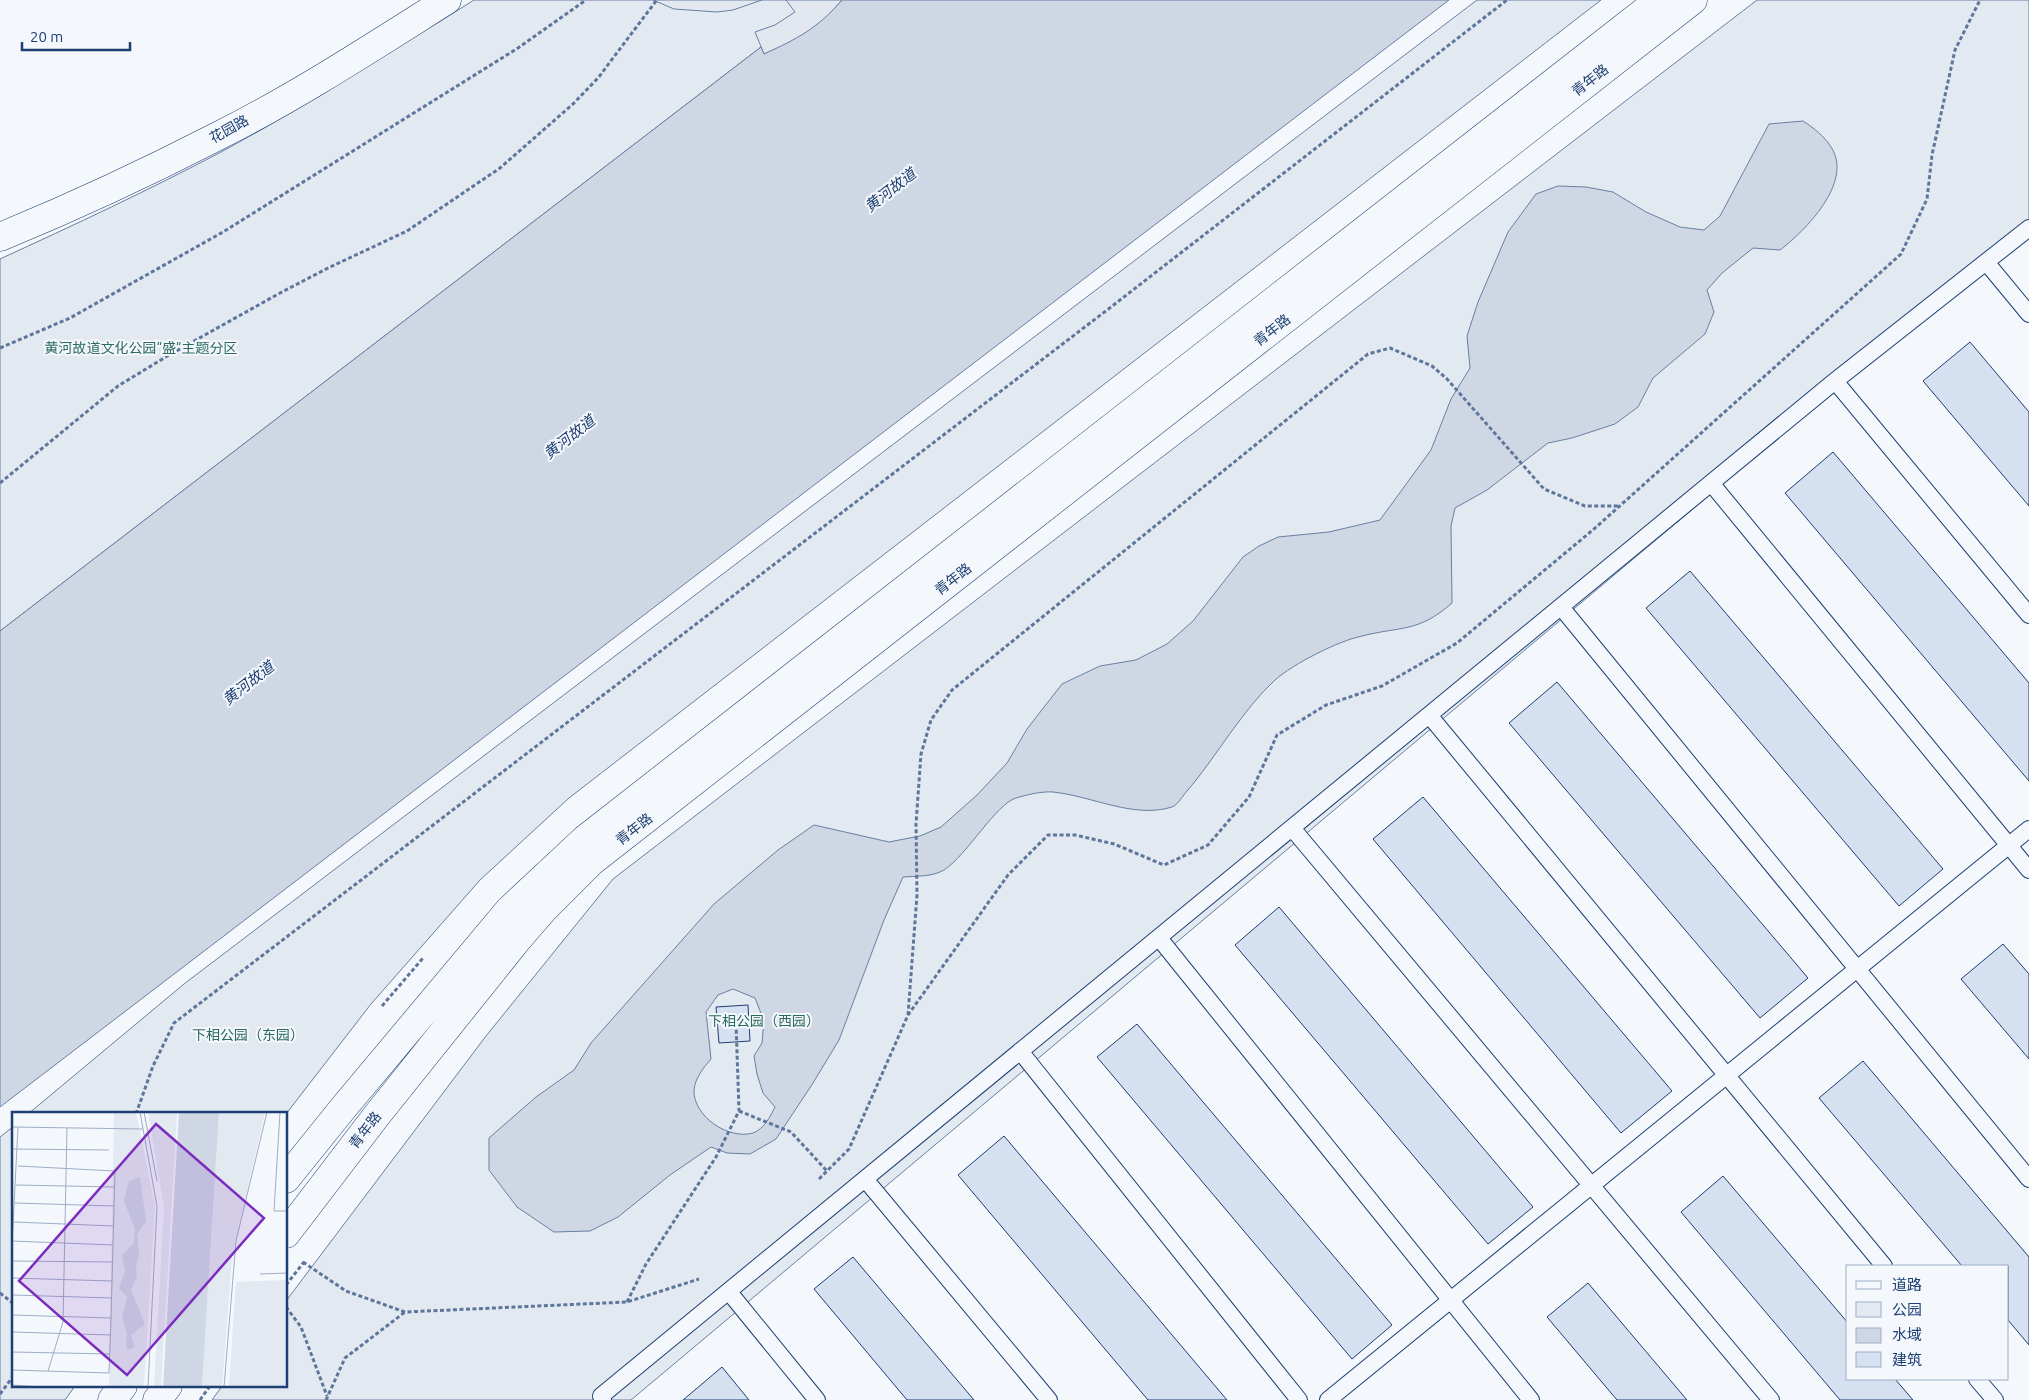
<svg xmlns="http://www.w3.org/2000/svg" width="2029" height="1400" font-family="Ubuntu,'Noto Sans SC',sans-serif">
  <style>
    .green { fill: #e3e9f0; stroke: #687fa3 }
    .parking { fill: #e3e8f0; stroke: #687fa3 }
    .water { fill: #cfd7e4; stroke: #687fa3; fill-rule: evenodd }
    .building { fill: #d5e0f0; stroke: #1d3f73 }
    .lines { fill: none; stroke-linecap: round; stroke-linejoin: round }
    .lane-casing { stroke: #1d3f73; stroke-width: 18 }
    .street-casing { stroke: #1d3f73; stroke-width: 29 }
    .secondary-casing { stroke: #1d3f73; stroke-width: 29 }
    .path { stroke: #5e769c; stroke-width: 3; stroke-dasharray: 4 2.5; stroke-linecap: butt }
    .lane { stroke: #f4f7fb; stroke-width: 16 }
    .street { stroke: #f4f7fb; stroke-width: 28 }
    .secondary { stroke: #f4f7fb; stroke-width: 28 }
    .labels { text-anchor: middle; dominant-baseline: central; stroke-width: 4; stroke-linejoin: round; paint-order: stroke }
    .street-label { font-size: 14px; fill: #1d3f73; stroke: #f4f7fb }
    .park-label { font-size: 14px; fill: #2c6c60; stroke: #f4f7fb }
    .water-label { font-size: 15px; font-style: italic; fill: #1d3f73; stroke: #f4f7fb }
    .inset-road { fill: none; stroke: #9eadc5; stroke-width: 1 }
    .view { fill: #7b2cbf; fill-opacity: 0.15; stroke: #7b2cbf; stroke-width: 2.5 }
    .inset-edge { fill: none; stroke: #1d3f73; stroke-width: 2.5 }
  </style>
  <rect width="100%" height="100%" fill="#f4f7fb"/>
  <path class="green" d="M474,0H842L761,47L0,631V259C74,225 149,190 221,152C308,105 391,52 474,0Z
    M1477,0H1601L569,798L480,880L371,1004L286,1114H28L184,984Z
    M1757,0H2029V227L631,1400H212L222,1386H286V1301L486,1036L613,879Z
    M14,1126V1386H75L65,1400H0V1137Z"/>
  <path class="parking" d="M653,0H762L733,10L717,12L674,9Z
    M786,0H842L827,17L800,38L764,54L755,32L775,25L795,12Z"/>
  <path class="water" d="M842,0H1449L0,1107V631L761,47L764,54C797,39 818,28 842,0Z
    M1803,121C1814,128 1824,136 1831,147C1854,182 1805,231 1780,250L1753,248L1722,273L1707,290L1714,312L1705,334L1653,378L1638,407L1615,424L1572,438L1548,443L1487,490L1455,508L1451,526L1452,603C1418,633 1401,626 1362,636C1338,641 1293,664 1275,680C1243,709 1216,757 1188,790C1183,795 1178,805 1172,807C1134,819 1092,796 1053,792C1042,791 1026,795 1016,798C996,804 967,855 944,870C932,877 916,876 903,877L884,920L839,1040L813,1083L776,1139L750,1154L727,1153L711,1147L670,1175L618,1217L590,1231L554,1232L517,1207L489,1170V1138L536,1097L574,1070L591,1043L714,904L778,850L814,825L889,842L920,836L941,827L977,795L1007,763L1027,729L1062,684L1100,666L1136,660L1167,644L1193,621L1243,557L1259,546L1278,537L1329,532L1380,520L1431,450L1451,399L1470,368L1467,336L1478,302L1508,232L1536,194L1558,186L1586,187L1613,192L1646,212L1680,227L1704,230L1720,216L1769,124ZM733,989L755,998L764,1021L762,1043L754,1056L757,1074L763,1093L775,1107C770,1117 764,1129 753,1133C728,1140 693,1116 694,1090C695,1078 704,1067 711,1059L706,1012L718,995Z"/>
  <path class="building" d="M1970,342L2029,412V506L1923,381Z
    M1833,452L2029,683V781L1785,493Z
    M1690,571L1943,869L1899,906L1646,608Z
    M1557,682L1808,978L1760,1018L1509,723Z
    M1423,797L1672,1091L1621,1133L1373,839Z
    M1279,907L1533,1207L1488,1244L1235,945Z
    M2003,944L2029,974V1059L1961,979Z
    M748,1005L750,1041L719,1043L716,1007Z
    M1137,1024L1392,1325L1352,1359L1097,1057Z
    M1863,1061L2029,1257V1345L2008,1320V1266H1962L1819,1098Z
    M1004,1136L1227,1400H1148L958,1175Z
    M1723,1176L1848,1323V1379H1895L1913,1400H1840L1681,1212Z
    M853,1257L974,1400H907L814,1289Z
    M1588,1283L1687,1400H1617L1547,1317Z
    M722,1367L749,1400H683Z"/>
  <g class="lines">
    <g class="lane-casing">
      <path id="lane" d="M1986,262L2029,314
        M1835,381L2029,615
        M1711,483L2029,870
        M1561,607L2029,1179
        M1429,715L1884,1266
        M1292,828L1771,1400
        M1159,938L1531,1400
        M1020,1051L1299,1400
        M865,1179L1049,1400
        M729,1292L817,1400
        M1977,1379L1995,1400
        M603,1400L601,1396L1711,483L1835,381L2029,228
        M1328,1400L2029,829"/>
    </g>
    <g class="street-casing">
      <path id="street" d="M0,237C73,207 146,173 216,137C296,97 371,48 447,0"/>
    </g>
    <g class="secondary-casing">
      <path id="secondary" d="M286,1179L344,1107L509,910L585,839L1659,0
        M286,1234L377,1115L518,939L544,909L591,862L1693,0
        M112,1400L123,1386
        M157,1400L168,1386"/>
    </g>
    <path class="path" d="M0,348L70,318L223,232L518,48L586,0
      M0,483L118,386L169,355L280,293L330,267L407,231L500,168L573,104L598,78L656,1
      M382,1006L423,958
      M908,1015L917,895L916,824L921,754L931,720L952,690L1368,354L1390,348L1432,366L1447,379L1544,489L1585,506H1619
      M739,1111L791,1132L827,1171
      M136,1114L153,1066L174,1023L1111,307L1507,0
      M819,1179L849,1149L908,1015L1008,875L1048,835H1075L1114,844L1164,865L1208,845L1249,797L1277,735L1326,705L1382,686L1457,643L1594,529L1901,254L1927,199L1932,155L1955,50L1980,0
      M303,1262L346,1291L405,1312L627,1302L699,1279
      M286,1285L304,1262
      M0,1293L14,1304
      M627,1302L646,1264L716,1157L739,1111L736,1022
      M286,1307L301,1327L327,1396
      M0,1394L14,1375
      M200,1400L210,1386
      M326,1400L345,1358L405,1312"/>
    <use href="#lane" class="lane"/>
    <use href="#street" class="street"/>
    <use href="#secondary" class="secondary"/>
  </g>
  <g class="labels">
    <g class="street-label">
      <text transform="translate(1590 80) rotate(-38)">青年路</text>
      <text transform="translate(229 129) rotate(-29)">花园路</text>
      <text transform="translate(1272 330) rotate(-38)">青年路</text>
      <text transform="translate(953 579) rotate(-38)">青年路</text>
      <text transform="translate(634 829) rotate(-38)">青年路</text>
      <text transform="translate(365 1130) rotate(-52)">青年路</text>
    </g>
    <g class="park-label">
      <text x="141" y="348">黄河故道文化公园“盛”主题分区</text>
      <text x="764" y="1021">下相公园（西园）</text>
      <text x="248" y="1035">下相公园（东园）</text>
    </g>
    <g class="water-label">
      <text transform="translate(890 190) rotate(-38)">黄河故道</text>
      <text transform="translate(569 437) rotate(-38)">黄河故道</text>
      <text transform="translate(248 683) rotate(-38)">黄河故道</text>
    </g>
  </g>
  <g transform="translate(12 1112)">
    <rect width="275" height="275" fill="#f4f7fb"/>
    <path d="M102,0H124L143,94L132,274L97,275ZM165,0L149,274L142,275L152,96L136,0ZM207,0H253L220,146L210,275H190ZM275,168V275H217L224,170Z" fill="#e3e9f0"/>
    <path d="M167,0H207L190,275H151ZM128,65L134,109L125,123L127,142L124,153L125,165L119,178L133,212L119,223L123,235L117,238L114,235L115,221L110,206L115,185L107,176L113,159L110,143L122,131L123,117L112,89L117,69Z" fill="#cfd7e4"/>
    <path class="inset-road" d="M128,0L145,94L136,275M132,0L145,69M268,0L262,99H275M0,15L131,17M0,37L97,38M4,73L103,75M3,91L102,94M2,110L102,114M0,129L101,133M0,133L6,15M0,149L101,150M248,162L275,161M0,166L100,169M0,183L100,186M0,203L99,206M0,220L99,223M0,240L98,242M0,258L97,261L99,206L103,59L6,54M36,259L51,210L55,16M0,273L28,275M212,275L224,129L255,0"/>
    <path class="view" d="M144,12L252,106L115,263L7,169Z"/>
    <rect width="275" height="275" class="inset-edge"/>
  </g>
  <rect x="1846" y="1265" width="162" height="115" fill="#f4f7fb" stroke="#9eadc5"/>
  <rect x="1856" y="1281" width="25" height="8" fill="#f4f7fb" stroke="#9eadc5"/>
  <text x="1892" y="1290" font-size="15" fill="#1d3f73">道路</text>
  <rect x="1856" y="1302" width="25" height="15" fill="#e3e9f0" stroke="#9eadc5"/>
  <text x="1892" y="1315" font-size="15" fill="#1d3f73">公园</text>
  <rect x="1856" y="1328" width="25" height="15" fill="#cfd7e4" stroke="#9eadc5"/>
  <text x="1892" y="1340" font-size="15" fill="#1d3f73">水域</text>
  <rect x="1856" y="1352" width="25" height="15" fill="#d5e0f0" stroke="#9eadc5"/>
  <text x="1892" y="1365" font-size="15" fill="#1d3f73">建筑</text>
  <path d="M22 42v8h108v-8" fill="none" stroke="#1d3f73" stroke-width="2.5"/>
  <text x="30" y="42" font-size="15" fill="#1d3f73" stroke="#f4f7fb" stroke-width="4" paint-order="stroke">20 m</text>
</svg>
